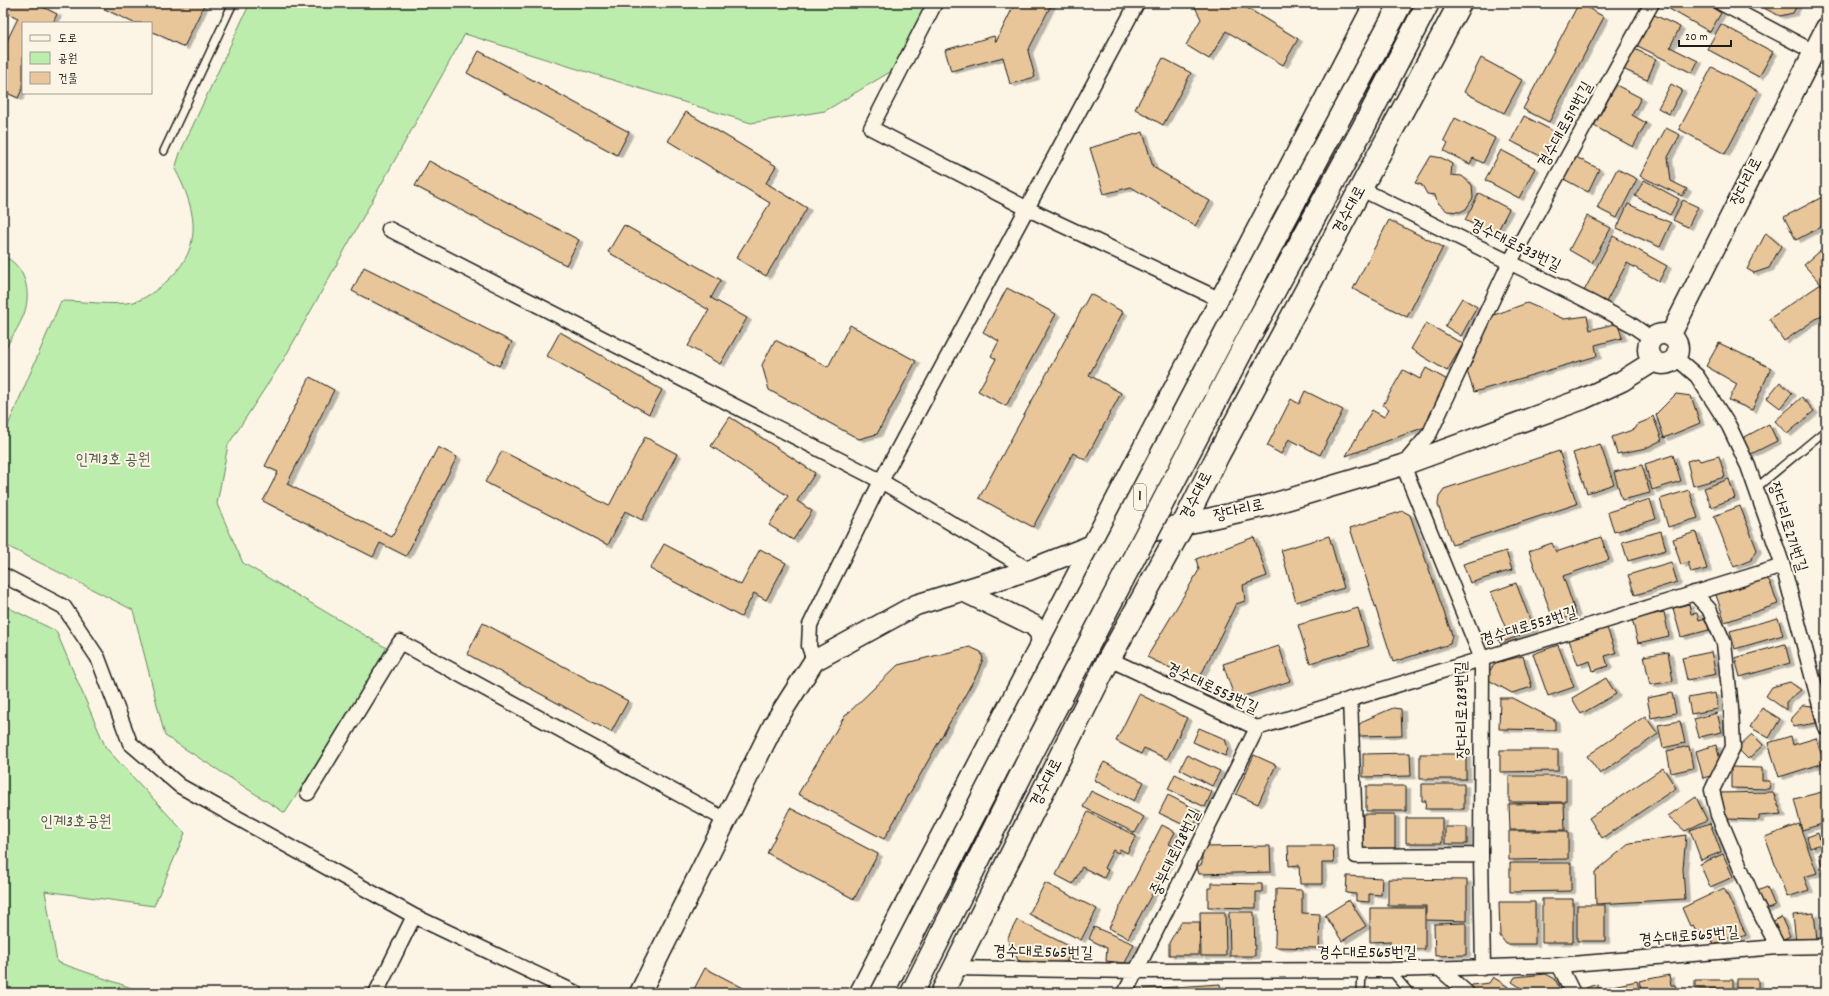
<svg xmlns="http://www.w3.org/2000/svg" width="1829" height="996" font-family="Dekko,'Poor Story',sans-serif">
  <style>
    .green { fill: #bcedad; stroke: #6c8464 }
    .building { fill: #e9c69a; stroke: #1c1c1c; filter: url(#shadow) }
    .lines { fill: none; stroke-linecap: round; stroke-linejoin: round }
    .lane-casing { stroke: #1c1c1c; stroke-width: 10 }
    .street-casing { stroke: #1c1c1c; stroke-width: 17 }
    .secondary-casing { stroke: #1c1c1c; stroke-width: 23 }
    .primary-casing { stroke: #1c1c1c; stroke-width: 25 }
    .lane { stroke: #fcf5e5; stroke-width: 7 }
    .street { stroke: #fcf5e5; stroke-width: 14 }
    .secondary { stroke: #fcf5e5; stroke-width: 20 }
    .primary { stroke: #fcf5e5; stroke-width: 22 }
    .primary-bridge-casing { stroke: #1c1c1c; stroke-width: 25; stroke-linecap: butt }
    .primary-bridge { stroke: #fcf5e5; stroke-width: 22 }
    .labels { text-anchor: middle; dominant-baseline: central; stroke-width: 4; stroke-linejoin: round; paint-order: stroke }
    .shield { fill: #fcf5e5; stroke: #5f5d58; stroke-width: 1 }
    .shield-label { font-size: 15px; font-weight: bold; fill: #1c1c1c }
    .street-label { font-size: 16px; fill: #1c1c1c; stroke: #fcf5e5 }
    .park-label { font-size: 16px; fill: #4c5b48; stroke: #fcf5e5 }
  </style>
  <defs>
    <filter id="shadow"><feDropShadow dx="4.5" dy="2.5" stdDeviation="0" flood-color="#0004"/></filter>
  </defs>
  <rect width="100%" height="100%" fill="#fcf5e5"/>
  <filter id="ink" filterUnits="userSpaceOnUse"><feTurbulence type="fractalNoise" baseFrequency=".025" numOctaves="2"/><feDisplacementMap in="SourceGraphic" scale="8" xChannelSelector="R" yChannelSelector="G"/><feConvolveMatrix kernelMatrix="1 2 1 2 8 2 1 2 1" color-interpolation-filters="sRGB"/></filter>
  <g filter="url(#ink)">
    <path class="green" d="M250,3H937L910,60L825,111L751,123L465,34L284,359L228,445L217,504L243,563L390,650L285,813L165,736L133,610L3,544V437L61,301C84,301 112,306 134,302C143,300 160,288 167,281C205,247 196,209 175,169L180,153Z
      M3,256C25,265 32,292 24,314C19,327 10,340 3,352Z
      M3,605L56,631L106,748L185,833L154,906L45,891L57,962L146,993H3Z"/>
    <path class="building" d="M3,3H35L57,14L53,23H23V87L18,98L3,91V49L18,18L3,11Z
      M92,3H205L184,47L151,31V23H134Z
      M1015,3H1052L1028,51L1035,77L1010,84L1003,57L951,71L945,50L994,36L996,42Z
      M1193,3H1239L1298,39L1283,65L1226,31L1209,59L1186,45L1201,19Z
      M1579,3L1604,17L1549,122L1523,109Z
      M1669,3H1704L1721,13L1710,32L1666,7Z
      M1761,3H1798L1793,13L1780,16L1760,6Z
      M1650,13L1680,27L1670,47L1698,61L1692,73L1634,44Z
      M1721,24L1773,52L1759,77L1707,49Z
      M1632,48L1656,59L1647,80L1623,69Z
      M479,51L629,132L617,155L467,73Z
      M1163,58L1191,73L1163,125L1135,109Z
      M1481,58L1522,80L1504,113L1464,92Z
      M1712,67L1758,91L1725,154L1679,129Z
      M1671,84L1682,90L1669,114L1658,108Z
      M1616,85L1641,98L1632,115L1646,123L1633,147L1594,126Z
      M686,112L776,166L766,183L807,208L766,276L736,258L770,203L668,141Z
      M1524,116L1557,133L1544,158L1511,141Z
      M1455,118L1495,138L1483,163L1473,158L1470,164L1444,151L1448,143L1444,140Z
      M1666,128L1680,135L1668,157L1671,181L1687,189L1682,196L1640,176Z
      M1143,132L1153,167L1210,201L1195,226L1131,187L1104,194L1090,148Z
      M1501,150L1535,168L1519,198L1485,180Z
      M1431,156L1442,158L1452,164L1451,175L1462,176L1472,185L1473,198L1466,209L1460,212L1447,211L1437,202L1435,195L1427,194L1422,185L1415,183Z
      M1574,156L1599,169L1588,192L1562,178Z
      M1826,159V172L1821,162Z
      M429,161L579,240L566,265L415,186Z
      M1617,169L1637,179L1617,218L1597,208Z
      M1644,180L1679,199L1670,215L1635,196Z
      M1479,193L1509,209L1495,236L1465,220Z
      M1826,195V224L1796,240L1784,217Z
      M1683,200L1698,207L1688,227L1673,220Z
      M1628,204L1671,223L1660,247L1617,228Z
      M1587,216L1611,228L1592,263L1569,250Z
      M1389,220L1443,247L1407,317L1353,289Z
      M624,225L721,280L711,298L747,318L720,364L688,346L709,310L608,252Z
      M1766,233L1781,246L1769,268L1754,273L1747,269Z
      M1613,236L1667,266L1659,281L1627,263L1606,302L1584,291Z
      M1826,246V290L1804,265Z
      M364,267L512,342L499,366L352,291Z
      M1821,284L1826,290V312L1784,341L1769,319Z
      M1007,288L1056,314L1006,406L978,391L996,359L991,356L999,341L983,332Z
      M1090,294L1123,312L1089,375L1121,393L1085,460L1073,453L1033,527L979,498Z
      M1462,298L1477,307L1461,336L1445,326Z
      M1527,303L1564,319L1587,316L1590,330L1618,323L1622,338L1595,345L1597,356L1474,392L1464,362L1486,318Z
      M1426,323L1463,344L1447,371L1411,349Z
      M850,325L916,361L877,434L859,439L769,390L762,365L775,340L828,367Z
      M560,332L662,390L649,414L547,356Z
      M1719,343L1771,368L1752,410L1729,400L1737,384L1706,366Z
      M1426,368L1451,382L1425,427L1346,456L1372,410L1384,417L1389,409L1383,405L1403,370L1420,379Z
      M310,377L334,390L287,484L392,537L438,447L457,457L406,556L380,543L373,557L263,501L278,472L265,466Z
      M1780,382L1792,393L1780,408L1767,398Z
      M1305,391L1343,410L1320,455L1289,439L1281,454L1267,446L1291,399L1299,404Z
      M1676,394L1691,396L1700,423L1664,438L1656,414Z
      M1802,397L1814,411L1787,434L1775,421Z
      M1653,416L1662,440L1646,448L1617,454L1612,437L1635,429L1638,424L1650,419Z
      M730,417L815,473L797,501L812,511L793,540L769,525L788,496L711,446Z
      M1769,424L1777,441L1749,455L1741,439Z
      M645,437L677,454L642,520L625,511L608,545L485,482L502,451L609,506Z
      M1600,444L1614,484L1587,493L1573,453Z
      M1559,451L1577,504L1452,545L1438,505L1439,496L1444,489Z
      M1673,455L1681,481L1652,490L1645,464Z
      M1719,456L1725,477L1693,486L1687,461L1698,458L1700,461Z
      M1642,465L1650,493L1622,500L1614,472Z
      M1729,479L1735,498L1711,507L1704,488Z
      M1689,490L1698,518L1668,527L1660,499Z
      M1650,499L1656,519L1614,532L1608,512Z
      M1740,506L1757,550L1751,560L1734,567L1714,516Z
      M1403,511L1410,515L1452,635L1450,644L1393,662L1350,528Z
      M1661,531L1666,550L1628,561L1622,542Z
      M1696,532L1707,569L1691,573L1688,562L1681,565L1673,539Z
      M1329,536L1344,588L1296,602L1281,550Z
      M1254,537L1267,576L1243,585L1245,601L1236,604L1198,681L1147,657L1199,570L1196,559Z
      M1601,537L1609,560L1563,576L1576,614L1554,622L1529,551L1552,543L1556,552Z
      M664,544L741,585L760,549L786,563L766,600L754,593L741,617L650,569Z
      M1506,551L1512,570L1470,583L1463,564Z
      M1671,562L1677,582L1635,595L1628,575Z
      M1757,577L1769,580L1778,604L1725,622L1715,592Z
      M1516,583L1534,630L1500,643L1496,633L1506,629L1491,592Z
      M1689,604L1691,614L1697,613L1699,620L1706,618L1709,630L1681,637L1673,608Z
      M1358,608L1369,646L1310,663L1298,625Z
      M1664,612L1669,636L1638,643L1632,619Z
      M1778,618L1783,635L1735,649L1730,631Z
      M483,623L628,701L611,732L467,654Z
      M1607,628L1616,653L1605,656L1608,666L1593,671L1590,661L1578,665L1569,640Z
      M1785,644L1790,663L1740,677L1735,658Z
      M1558,645L1574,687L1548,696L1533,654Z
      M1279,646L1290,681L1235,699L1223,664Z
      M970,647L981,652L983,659L977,674L884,839L798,794L844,717L898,665Z
      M1668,652L1673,681L1650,685L1644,656Z
      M1711,652L1716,674L1687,680L1682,658Z
      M1523,656L1532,687L1512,693L1485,678L1495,663Z
      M1606,678L1616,694L1581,714L1572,698Z
      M1790,682L1801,690L1786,702V710L1766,696L1772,687Z
      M1672,693L1676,713L1651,718L1647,698Z
      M1715,693L1718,709L1691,714L1688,698Z
      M1139,694L1187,718L1167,759L1144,748L1141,754L1116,741Z
      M1500,698H1513L1555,720V730L1499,729Z
      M1803,705L1812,706L1816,723L1793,727L1791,718Z
      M1393,708L1401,709L1402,735L1358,736L1356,727L1365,720Z
      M1762,708L1780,719L1769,738L1750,727Z
      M1717,713L1722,732L1699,737L1694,719Z
      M1645,716L1658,734L1600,774L1587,756Z
      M1680,721L1685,743L1663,748L1658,725Z
      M1199,728L1225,739L1228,749L1225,756L1193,742Z
      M1752,734L1763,745L1748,759L1737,748Z
      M1791,736L1793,745L1816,738L1824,763L1779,777L1768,743Z
      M1716,745L1722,767L1718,774L1703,778L1696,751Z
      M1689,746L1693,768L1671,773L1667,751Z
      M1500,750H1558V771L1500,772Z
      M1410,753L1411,776L1363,777V754Z
      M1420,754H1466V779H1420Z
      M1187,755L1220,771L1212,786L1180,769Z
      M1254,755L1276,765L1258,804L1236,794Z
      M1104,762L1144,782L1134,801L1094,780Z
      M1731,767L1762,768V781H1770L1769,789L1731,788Z
      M1663,768L1676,788L1602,838L1589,818Z
      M1175,774L1212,792L1205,807L1168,789Z
      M1509,776H1566V802H1509Z
      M1422,784H1464V809H1425L1426,801H1422Z
      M1366,786H1406V811H1366Z
      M1091,791L1144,817L1135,833L1083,807Z
      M1826,791V829L1823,830L1822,824L1802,830L1794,799Z
      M1773,792L1782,814L1759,816V820L1727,819L1718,793Z
      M1168,795L1201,812L1192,829L1159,813Z
      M1696,797L1707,820L1685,831L1668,816Z
      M1564,803L1565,830H1510L1509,804Z
      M790,808L878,854L854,899L767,853Z
      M1088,812L1136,836L1127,853L1120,849L1118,853L1113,850L1104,868L1108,870L1104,878L1082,867L1073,884L1056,875Z
      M1363,814H1395V849L1363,850Z
      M1406,818H1442V843H1406Z
      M1710,823L1721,852L1701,860L1690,830Z
      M1799,824L1817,873L1804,877L1809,890L1787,897L1765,837Z
      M1162,825L1175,832L1169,844L1177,848L1128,938L1109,928Z
      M1445,827H1467V844H1445Z
      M1509,831H1568V859L1509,860Z
      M1818,833L1821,844L1810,848L1807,837Z
      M1686,835L1683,869L1685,899L1596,904L1595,872L1630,843Z
      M1270,846L1271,872L1199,874L1197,867L1202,864V847Z
      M1288,846H1333L1334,863H1322V884H1300L1299,865L1289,866Z
      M1826,853V885L1819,854Z
      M1723,854L1733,877L1710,887L1700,864Z
      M1510,863H1571V891L1510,892Z
      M1347,876L1382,878L1381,895L1369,894V902L1356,901V894L1346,893Z
      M1388,879L1467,880V921L1426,920V906H1388Z
      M1045,883L1097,909L1081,940L1029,914Z
      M1212,883L1262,884V892H1256V908L1208,907V888H1212Z
      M1767,887L1775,906L1763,911L1755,892Z
      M1724,888L1746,935L1732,941L1731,937L1714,945L1710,935L1703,938L1700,931L1697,932L1693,925L1690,926L1682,908Z
      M1276,889L1302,890V913L1320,914L1319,948L1275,947Z
      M1542,899H1573V942H1542Z
      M1349,900L1366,926L1342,941L1325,915Z
      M1499,902H1535V944H1506L1500,936Z
      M1577,905H1605V941H1577Z
      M1370,908H1425V949H1390V941L1370,942Z
      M1200,912H1225L1226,956H1201Z
      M1229,912H1254L1255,956H1230Z
      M1814,913L1817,940L1796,942L1793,915Z
      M1781,917L1790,936L1777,942L1768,924Z
      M1017,920L1073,948L1066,962L1030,965L1018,960L1007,939Z
      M1181,922H1200L1199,955H1169V943Z
      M1466,923V955L1435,956L1434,924Z
      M1094,927L1134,944L1125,963L1106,961L1107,948L1089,939Z
      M705,968L753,993H692Z
      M1546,974L1555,979L1562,993H1529L1512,982L1515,977Z
      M1669,975L1671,985H1675L1677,993H1642L1639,981Z
      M1493,977L1508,987L1504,993H1473L1469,990L1472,985L1489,983Z
      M1737,979H1758V993H1737Z
      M1695,980H1733V993H1721V989H1695Z
      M1637,981L1640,993H1609L1607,987Z
      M1220,984L1221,993H1144L1145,989Z
      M1597,984L1600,993H1588L1586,988Z
      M553,987L566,993H541Z
      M988,990L1028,992V993H983Z"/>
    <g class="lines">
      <g class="lane-casing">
        <path id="lane" d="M164,151L233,3
          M1756,488L1826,430
          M1391,971L1410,993
          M1361,993L1362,970"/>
      </g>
      <g class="street-casing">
        <path id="street" d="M935,3L871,128L1028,209L1221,300
          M1721,3L1814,52
          M1361,189L1588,301L1629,323L1652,339
          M389,229L881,481L1029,570
          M1675,357L1697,376L1729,426L1748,466L1783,566L1826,728
          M3,575L64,607L98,658L130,743L180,786L414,916L576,993
          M1694,593L1709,609L1724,643L1731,708L1733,747L1712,790L1718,815L1756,905L1778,947
          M1109,659L1257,728L1783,566
          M814,661L809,646L810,625L881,481L1137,3
          M1350,699L1356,856L1481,855
          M308,793L400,642L726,820
          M1559,965L1573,993
          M954,968L1137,971L1391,970L1559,965L1778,947L1826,946
          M1483,968L1481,855L1482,659L1403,465L1430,433L1510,262L1652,3
          M1440,969L1467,993
          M376,993L414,916
          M1125,993L1257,728"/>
      </g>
      <g class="secondary-casing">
        <path id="secondary" d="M1648 349a15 15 0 1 1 30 0a15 15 0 1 1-30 0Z
          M1670,336L1826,28
          M963,591L1033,625L1040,632L1042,644
          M640,993L774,724L814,661L916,605L1029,570L1095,544L1266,506L1403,465L1583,399L1622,381L1654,361"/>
      </g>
      <g class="primary-casing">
        <path id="primary" d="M861,993L892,932L1376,3
          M942,993L1109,659L1184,523L1218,455L1460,3"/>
      </g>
      <use href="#lane" class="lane"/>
      <use href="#street" class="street"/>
      <use href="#secondary" class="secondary"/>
      <use href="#primary" class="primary"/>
      <g class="primary-bridge-casing">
        <path id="primary-bridge" d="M882,993L1033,700L1283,223L1401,3
          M912,993L1031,755L1249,337L1363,128L1428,3"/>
      </g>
      <use href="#primary-bridge" class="primary-bridge"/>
    </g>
  </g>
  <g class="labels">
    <rect class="shield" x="1134" y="484" width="12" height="26" rx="3"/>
    <g class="shield-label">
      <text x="1140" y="497">1</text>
    </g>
    <g class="street-label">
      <text transform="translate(1566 125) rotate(-61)">경수대로519번길</text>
      <text transform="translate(1747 182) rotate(-63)">장다리로</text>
      <text transform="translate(1350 210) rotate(-62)">경수대로</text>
      <text transform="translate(1515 246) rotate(26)">경수대로533번길</text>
      <text transform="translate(1197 496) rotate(-63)">경수대로</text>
      <text transform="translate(1239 511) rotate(-13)">장다리로</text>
      <text transform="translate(1787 527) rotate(72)">장다리로271번길</text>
      <text transform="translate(1529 627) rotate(-17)">경수대로553번길</text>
      <text transform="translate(1212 689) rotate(25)">경수대로553번길</text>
      <text transform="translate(1463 710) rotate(-91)">장다리로283번길</text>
      <text transform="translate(1047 783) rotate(-63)">경수대로</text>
      <text transform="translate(1176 853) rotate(-64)">중부대로128번길</text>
      <text transform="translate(1689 937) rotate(-5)">경수대로565번길</text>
      <text transform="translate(1043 953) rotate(1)">경수대로565번길</text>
      <text x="1367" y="953">경수대로565번길</text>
    </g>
    <g class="park-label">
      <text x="113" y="460">인계3호 공원</text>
      <text x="76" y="822">인계3호공원</text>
    </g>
  </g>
  <rect width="1829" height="996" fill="none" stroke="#fcf5e5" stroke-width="16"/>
  <rect x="8" y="8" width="1813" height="980" fill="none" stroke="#1c1c1c" stroke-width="1.5" filter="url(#ink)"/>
  <rect x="22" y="22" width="130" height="72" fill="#fcf5e5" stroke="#a29e95"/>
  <rect x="30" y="35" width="20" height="6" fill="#fcf5e5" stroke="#a29e95"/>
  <text x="58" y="42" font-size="12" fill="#1c1c1c">도로</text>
  <rect x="30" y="52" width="20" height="12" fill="#bcedad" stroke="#a29e95"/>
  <text x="58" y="62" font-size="12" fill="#1c1c1c">공원</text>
  <rect x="30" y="72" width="20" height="12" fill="#e9c69a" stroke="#a29e95"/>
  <text x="58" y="82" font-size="12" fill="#1c1c1c">건물</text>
  <path d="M1679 40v6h52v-6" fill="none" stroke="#1c1c1c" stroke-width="2"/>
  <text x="1685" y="40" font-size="12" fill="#1c1c1c" stroke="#fcf5e5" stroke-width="3" paint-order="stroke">20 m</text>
</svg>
